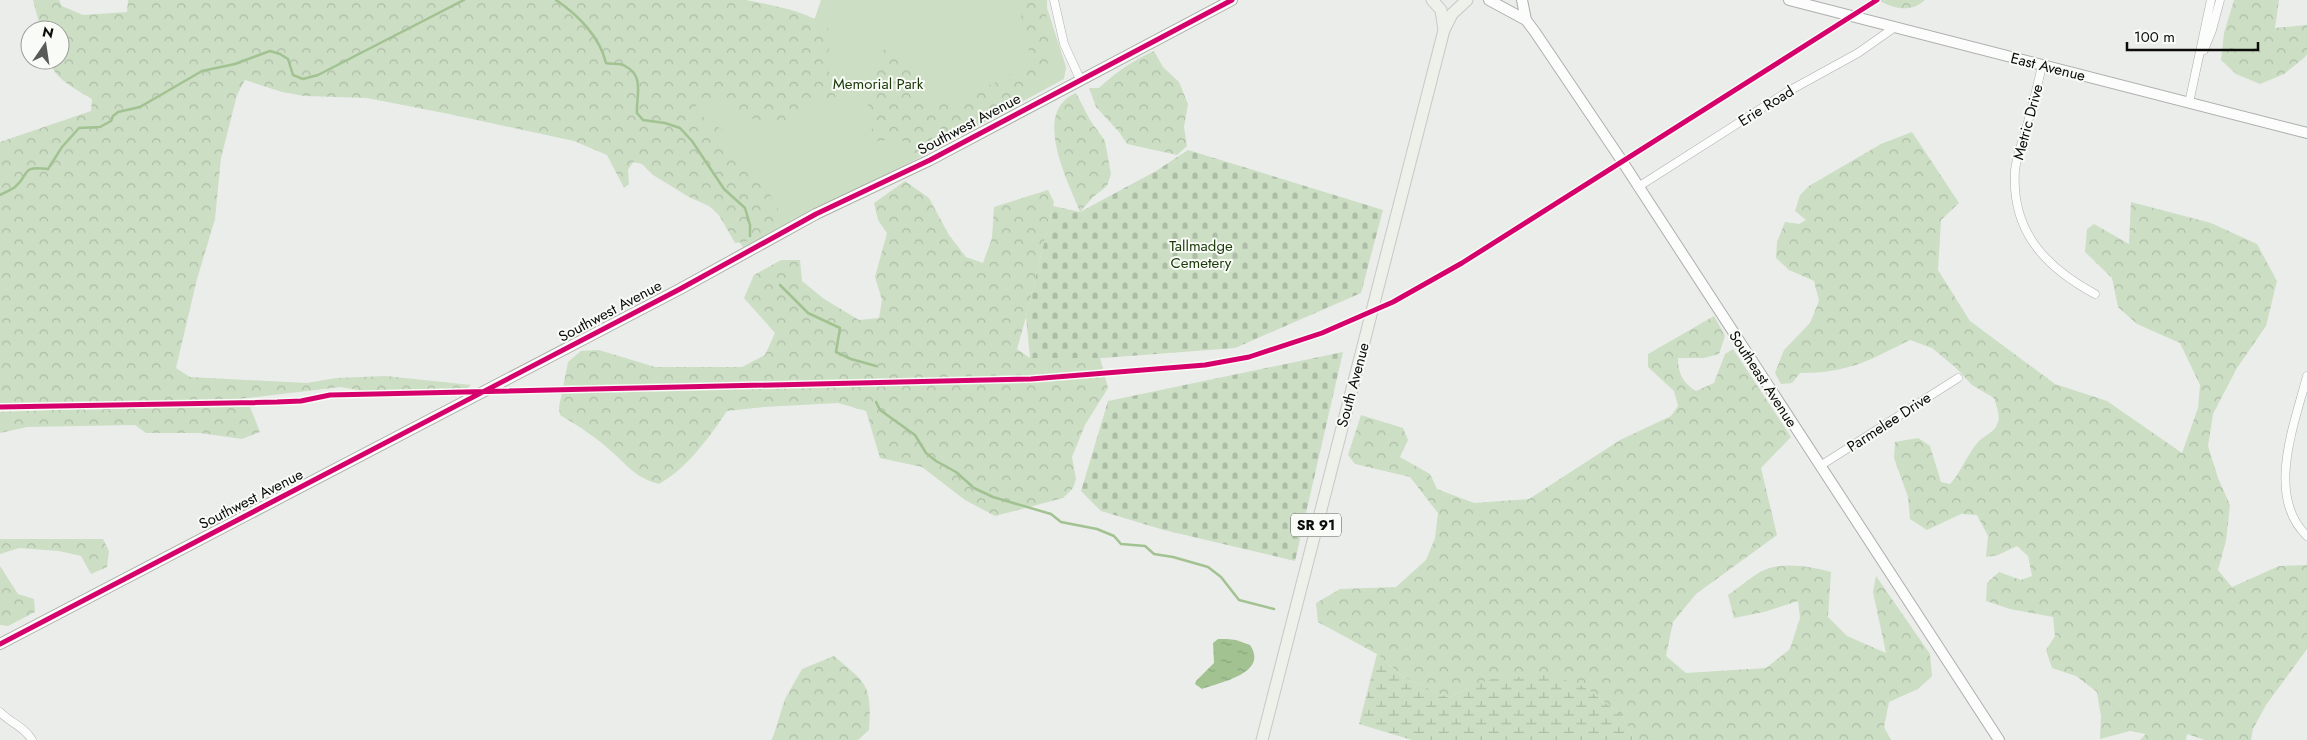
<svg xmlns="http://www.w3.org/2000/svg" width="2307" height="740" font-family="Jost,sans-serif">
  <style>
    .green { fill: #ccdec4 }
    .forest { fill: url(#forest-crowns) }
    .wetland { fill: url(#wetland-marsh) }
    .cemetery { fill: url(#cemetery-stones) }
    .water { fill: url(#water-ripples) }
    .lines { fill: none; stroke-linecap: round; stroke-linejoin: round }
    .stream { stroke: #a2c292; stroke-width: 2.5 }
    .street-casing { stroke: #adafac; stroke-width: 9 }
    .secondary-casing { stroke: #adafac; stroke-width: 12 }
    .primary-casing { stroke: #c7c8c7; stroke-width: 13 }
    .street { stroke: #fcfcfc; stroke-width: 8 }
    .secondary { stroke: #fcfcfc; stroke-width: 10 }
    .primary { stroke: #edf1ea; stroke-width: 11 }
    .cycleway-casing { stroke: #f8fbf6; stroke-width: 8 }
    .cycleway { stroke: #d6006c; stroke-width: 5 }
    .labels { text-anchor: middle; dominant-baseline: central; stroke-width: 4; stroke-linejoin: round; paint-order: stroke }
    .shield { fill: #f8fbf6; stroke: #535452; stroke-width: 1 }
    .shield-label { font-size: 14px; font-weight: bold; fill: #0c0d0b }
    .street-label { font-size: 15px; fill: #0c0d0b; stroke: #f8fbf6 }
    .park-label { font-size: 15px; fill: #1b3909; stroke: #f8fbf6 }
  </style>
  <defs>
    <pattern id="forest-crowns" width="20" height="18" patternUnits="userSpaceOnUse" patternTransform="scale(1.25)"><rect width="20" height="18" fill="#ccdec4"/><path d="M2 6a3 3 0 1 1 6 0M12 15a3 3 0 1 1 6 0" fill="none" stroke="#aebda7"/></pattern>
    <pattern id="wetland-marsh" width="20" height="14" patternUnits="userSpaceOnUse" patternTransform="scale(1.25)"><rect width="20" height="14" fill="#ccdec4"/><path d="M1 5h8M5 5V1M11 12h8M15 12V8" fill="none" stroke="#aebda7"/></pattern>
    <pattern id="cemetery-stones" width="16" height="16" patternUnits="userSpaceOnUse" patternTransform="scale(1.25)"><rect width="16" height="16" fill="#ccdec4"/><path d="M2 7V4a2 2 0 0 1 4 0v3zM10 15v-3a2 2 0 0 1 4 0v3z" fill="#aebda7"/></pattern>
    <pattern id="water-ripples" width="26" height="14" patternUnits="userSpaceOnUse" patternTransform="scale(1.25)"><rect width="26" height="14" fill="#a2c292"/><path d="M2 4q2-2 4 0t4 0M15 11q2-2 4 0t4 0" fill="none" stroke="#8aa67d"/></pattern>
  </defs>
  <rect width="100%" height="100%" fill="#ebedea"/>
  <path class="green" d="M821,0H1047V8L1066,67L1064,79L909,163L743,247L652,128L815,18Z"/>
  <path class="forest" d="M33,0H59L62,6L83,15L127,12L128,0H746C764,4 833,14 832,39C832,46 826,55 823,61L833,79L853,89L811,107L792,123H768L743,116L719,98L695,106L705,119L721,129L732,155L765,185L781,215C772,234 755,241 735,243L719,215L709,206L689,197L653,175L642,164L633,162L628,170L629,184L624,188L607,155L574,141L449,114L367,98L304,96L282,92L245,80L237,95L221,158L215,219L197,279L176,368L190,377L307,383L336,378L386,376L471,385L463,392L420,390L363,391L341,387L238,399L0,405V142L91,111L92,99C76,89 55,80 49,60H60V30H41Z
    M1023,0H1044C1047,21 1056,74 1036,88C1018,101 995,106 977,118C962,128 935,150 918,153C903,155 913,130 879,142L873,137L867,98L877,53L888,48L901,53L918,81L922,95L934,107C969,95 995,85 1026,65L1030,43C1021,27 1019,17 1023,0Z
    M1878,0H1925C1911,13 1894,9 1878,0Z
    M2234,0H2279L2275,28L2307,25V54L2305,57L2284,74L2260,84L2236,74L2221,60L2224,33Z
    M1154,51L1163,67L1179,82L1188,104L1184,127L1187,146L1177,155L1127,144L1119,132L1096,107L1089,88H1099C1116,72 1132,61 1154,51Z
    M1076,93L1090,120L1105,141L1111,174L1107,186L1093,197L1080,212C1068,181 1031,112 1076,93Z
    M1912,132L1959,203L1941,220L1938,270L1970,321L2055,384L2107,401L2182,453L2198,408L2200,385L2180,343L2137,324L2118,307L2112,278L2085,252L2087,229L2094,224L2129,244L2131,202L2211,223L2257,244L2277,281L2266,326L2237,368L2213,414L2208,446L2218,478L2230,505L2226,541L2218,570L2232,587L2279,566L2307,565V649L2266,705L2253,729L2251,740H2205L2187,734L2186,740H2140L2146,734L2130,731L2100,739L2101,716L2097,692L2076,676L2052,668L2046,650L2055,636L2053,617L2010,609L1986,601L1987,583L1999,572L2021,580L2032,576L2028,556L2017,546L1998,555L1986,557L1988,536L1977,515L1961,514L1927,530L1910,519L1908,497L1894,458L1895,442L1918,438L1930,446L1941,482L1950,484C1962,471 1967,454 1979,441C1984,436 1994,432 1997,425C2001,416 1997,408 1994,398L1972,385L1955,367L1932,348L1910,340C1868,361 1848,373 1800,373L1792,383L1781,384L1775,373L1784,350L1810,323L1819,301L1814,281L1789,270L1776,258L1777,242L1785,222L1799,224L1806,220L1795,211L1800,195L1809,186L1881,144Z
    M905,181L929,198L949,235L966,257L983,263L992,238L994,207L1048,190L1054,202L1026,317L1017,349L1030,358H1100L1108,388L1085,425L1072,457L1076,479L1073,488L1063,498L995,516L965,500L922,467L880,458L866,411L838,403L764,407L727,411C709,438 687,468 659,484C636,478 628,466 611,451C597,438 577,425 560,415L559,407L568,362L581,351L599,350L655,367H742L765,355L775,333L744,298L754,275L781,260H800L802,281L824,299L859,320L879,318L882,300L875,277L887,233L878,220L874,203Z
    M1714,316L1725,336L1719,354L1704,358H1678C1678,374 1683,383 1696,391L1714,383L1725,354L1733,349L1791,437L1761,468L1777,535L1696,594L1673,622L1666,656L1686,673L1766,668L1790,649L1800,618L1798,601L1764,612L1734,618L1728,595C1738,588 1749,579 1760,572C1781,561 1810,566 1831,572L1828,617L1847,636L1886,653L1873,592L1876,576L1930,654L1932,676L1918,689L1889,702L1884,727L1891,740H1634L1623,716L1583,686H1471L1449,698L1405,678L1377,654L1318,622L1316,603L1340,589L1396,587L1426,560L1435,538L1438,513L1410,477L1355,464L1348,455L1361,415L1403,428L1408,440L1400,457L1430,474L1437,489L1474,503L1529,499L1620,440L1671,416L1678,406L1674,391L1648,367V354Z
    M250,407L260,432L242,439L200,433H146L135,425L27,427L0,433V412L99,408Z
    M0,539H103L109,551L107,567L91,574L81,556L59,551L19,548L0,554Z
    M0,566L18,594L34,599L35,612L8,626L0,625Z
    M834,656C867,684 872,684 869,730L858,740H772L785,699L802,669Z"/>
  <path class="wetland" d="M1377,654L1405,678L1449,698L1471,686L1492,679L1550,675L1583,686L1623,716L1634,740H1412L1359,724Z"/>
  <path class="cemetery" d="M1188,150L1383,210L1361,293L1235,348L1103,358H1030L1026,317L1053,206L1080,212L1156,171Z
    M1343,352L1295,561L1164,530L1101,511L1081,491L1108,401Z"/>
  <path class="water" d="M1227,639L1236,640L1250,645C1269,673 1221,682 1202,689L1195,684L1196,681L1214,663L1213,643L1218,639Z"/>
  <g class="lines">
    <path class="stream" d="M556,0C578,15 600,37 606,63C612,65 619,62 625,66C645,76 636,96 637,113L643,120L665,123L680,128L692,141L724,189L745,208L750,225V236
      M0,195C5,192 11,190 15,187C30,175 20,165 48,169L62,147L79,128L100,127L111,121L113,116L118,112L140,107L202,71L235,64L270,51L280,54L288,59L293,75L303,79L318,75L464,0
      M780,285L808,313L840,328L836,352L851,359L876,366
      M876,402L880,410L915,435L926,453L936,461L956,472L974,488L993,497L1051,514L1061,522L1097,529L1114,536L1121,544L1145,546L1154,554L1173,557L1208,567L1221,577L1239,600L1274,609"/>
    <g class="street-casing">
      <path id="street" d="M1054,0L1064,44L1080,79
        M2204,50L2212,30L2220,0
        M2042,66C2037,87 2032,109 2026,129C2022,143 2017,155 2015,170C2011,231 2045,267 2095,294
        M2189,103L2211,0
        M1638,187L1787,92L1858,53L1895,27
        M2307,376C2295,423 2265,496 2307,536
        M1820,466L1958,378
        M0,712C10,723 24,726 32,740"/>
    </g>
    <g class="secondary-casing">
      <path id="secondary" d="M1489,0L1526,20L1535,32L1622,161L1999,740
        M1522,0L1526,20
        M1789,0L2307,133
        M0,644L680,289L816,214L930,160L1232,0"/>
    </g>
    <g class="primary-casing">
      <path id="primary" d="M1432,0L1441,10L1444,30
        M1262,740L1444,30L1452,14L1467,0"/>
    </g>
    <use href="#street" class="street"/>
    <use href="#secondary" class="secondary"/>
    <use href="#primary" class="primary"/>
    <g class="cycleway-casing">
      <path id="cycleway" d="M0,407L277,402L301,401L330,395L1031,379L1205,365L1249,357L1322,333L1393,302L1462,263L1877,0
        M0,644L680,289L816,214L930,160L1232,0"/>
    </g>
    <use href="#cycleway" class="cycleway"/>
  </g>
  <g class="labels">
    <rect class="shield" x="1291" y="513.5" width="50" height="23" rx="4"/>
    <g class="shield-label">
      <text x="1316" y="525">SR 91</text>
    </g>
    <g class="street-label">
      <text transform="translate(2048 67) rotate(14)">East Avenue</text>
      <text transform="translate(1766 106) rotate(-32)">Erie Road</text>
      <text transform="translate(2028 122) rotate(-75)">Metric Drive</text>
      <text transform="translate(969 124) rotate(-28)">Southwest Avenue</text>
      <text transform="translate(610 311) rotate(-28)">Southwest Avenue</text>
      <text transform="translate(1763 379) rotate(57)">Southeast Avenue</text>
      <text transform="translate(1353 385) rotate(-75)">South Avenue</text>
      <text transform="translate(1889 422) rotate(-33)">Parmelee Drive</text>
      <text transform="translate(251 499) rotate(-27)">Southwest Avenue</text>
    </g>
    <g class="park-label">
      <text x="878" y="84">Memorial Park</text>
      <text x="1201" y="246">Tallmadge<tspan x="1201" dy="17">Cemetery</tspan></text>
    </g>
  </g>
  <g transform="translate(45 45) rotate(13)"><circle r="24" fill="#f8fbf6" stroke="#9a9c98"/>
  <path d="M0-4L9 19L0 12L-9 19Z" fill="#5a5b59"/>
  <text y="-8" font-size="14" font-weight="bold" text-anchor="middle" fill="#0c0d0b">N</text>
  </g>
  <path d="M2127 42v8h131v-8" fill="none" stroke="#0c0d0b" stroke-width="2.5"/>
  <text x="2134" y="42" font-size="15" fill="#0c0d0b" stroke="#f8fbf6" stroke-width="4" paint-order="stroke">100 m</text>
</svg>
